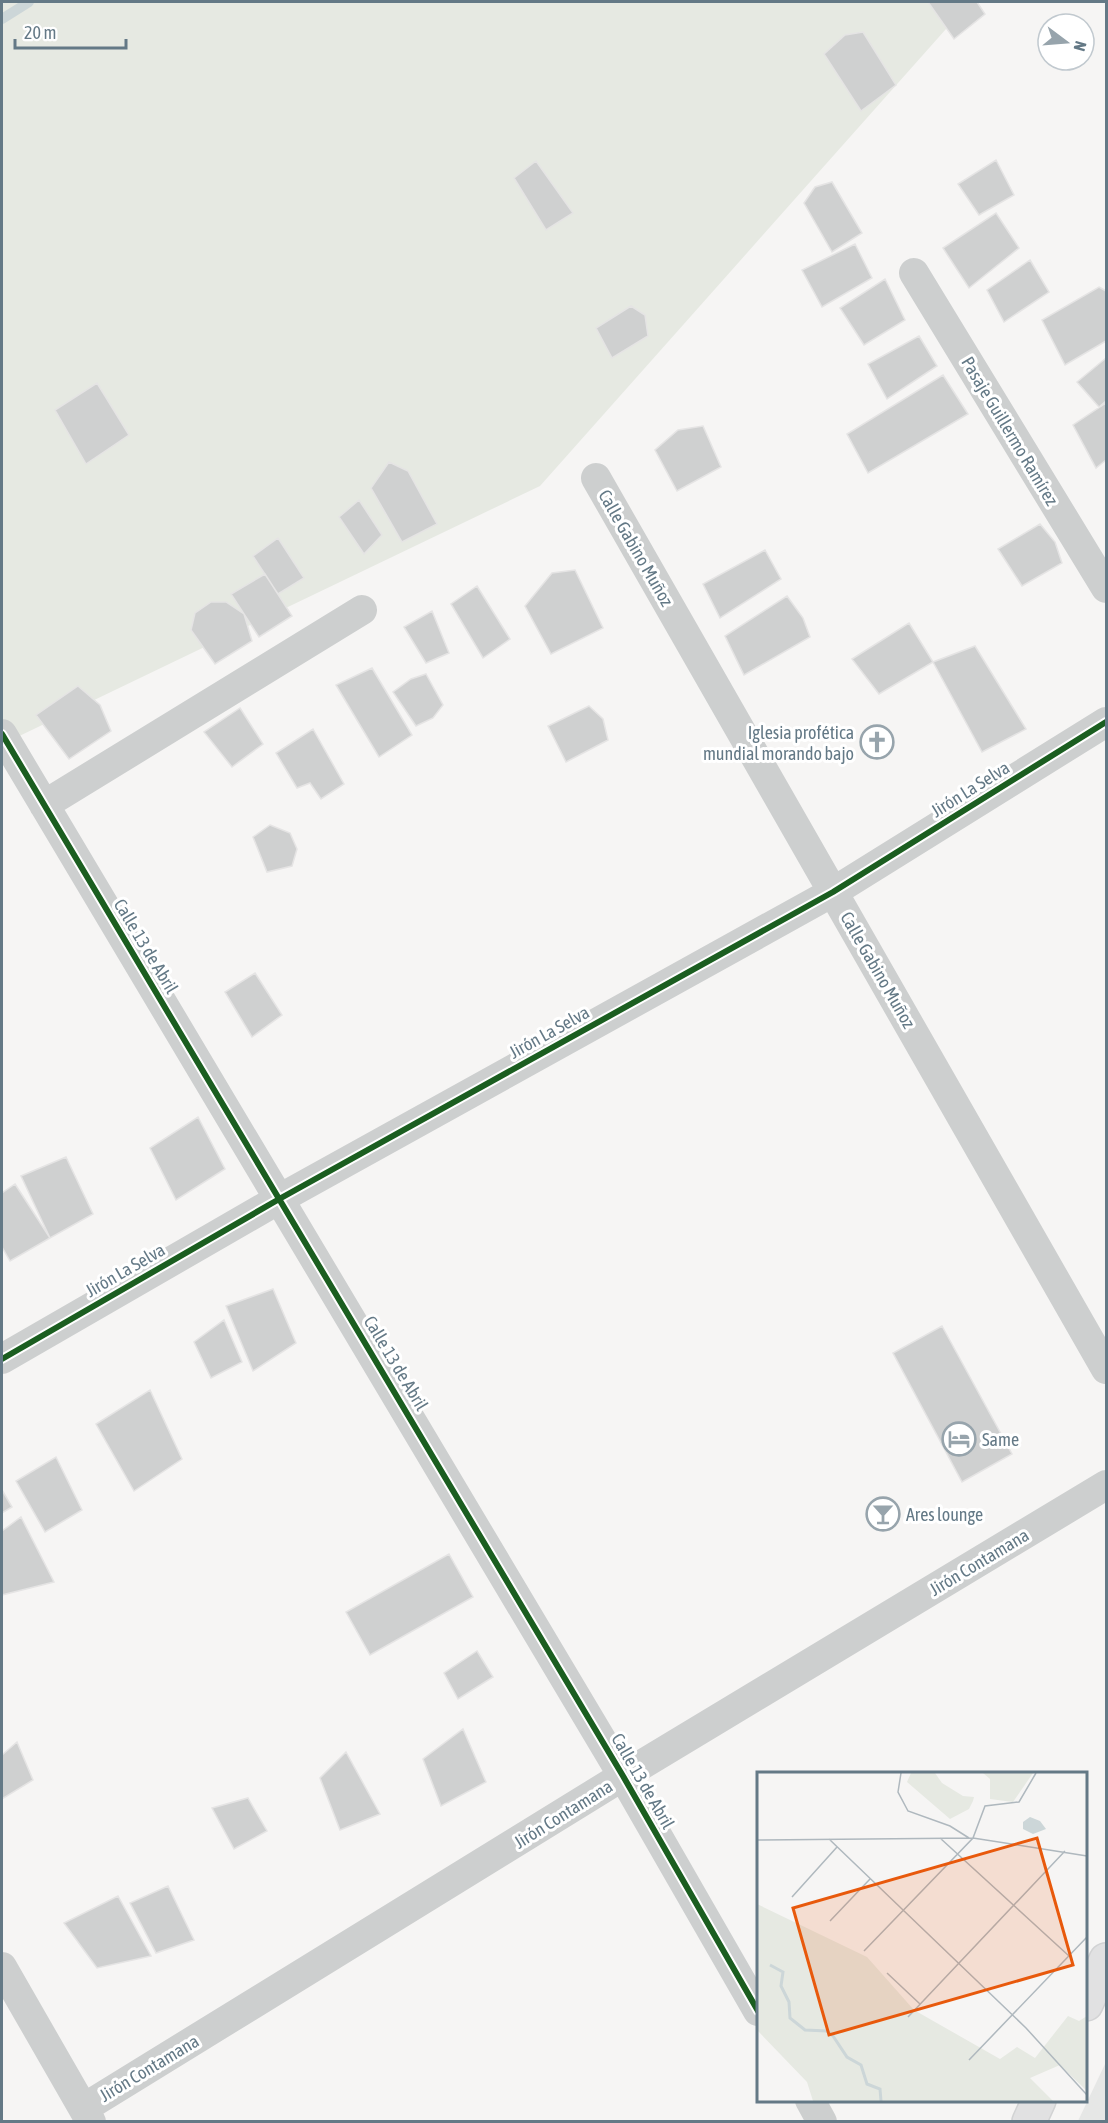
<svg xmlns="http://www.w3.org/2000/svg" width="1108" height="2123" font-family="'Asap Condensed',sans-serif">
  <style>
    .built { fill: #e6e7e6 }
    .green { fill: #e6e9e2 }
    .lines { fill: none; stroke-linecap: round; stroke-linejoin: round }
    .stream { stroke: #ccd6d8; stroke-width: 10 }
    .building { fill: #cfd0d0; stroke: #e5e4e4; stroke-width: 1.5 }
    .secondary-casing { stroke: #d2d3d4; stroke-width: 36 }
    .street { stroke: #cdcfcf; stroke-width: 30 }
    .secondary { stroke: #e1e1e2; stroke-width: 33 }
    .cycleway-casing { stroke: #fff; stroke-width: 10 }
    .cycleway { stroke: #1b5e20; stroke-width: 6 }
    .labels { text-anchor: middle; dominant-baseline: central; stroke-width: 6; stroke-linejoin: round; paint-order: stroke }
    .street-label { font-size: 18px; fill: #647986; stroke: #fff }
    .poi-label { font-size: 18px; fill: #647986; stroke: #fff; text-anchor: start }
    .inset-river { fill: none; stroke: #ccd6d8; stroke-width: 3 }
    .inset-road { fill: none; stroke: #afb8be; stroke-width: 1.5 }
    .view { fill: #e8590c; fill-opacity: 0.15; stroke: #e8590c; stroke-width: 3 }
    .inset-edge { fill: none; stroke: #647986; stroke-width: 3 }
  </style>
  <rect width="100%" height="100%" fill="#f6f5f4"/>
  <path class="built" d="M1106,2062V2121H1078Z"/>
  <path class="green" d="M2,2H970L540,486L11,740L2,749Z"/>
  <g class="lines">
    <path class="stream" d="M2,19L29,2"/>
  </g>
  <path class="building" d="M928,2H977L985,14L954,39Z
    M863,32L896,85L861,111L824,54L845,35Z
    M996,160L1014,195L979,215L958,184Z
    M536,161L573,213L546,230L514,178Z
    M832,182L862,233L832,252L804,203L815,187Z
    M996,213L1019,248L969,288L943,248Z
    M855,244L872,278L822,307L802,270Z
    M1030,260L1049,292L1004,322L987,290Z
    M885,279L905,320L864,345L840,308Z
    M1099,287L1106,291V341L1065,365L1042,320Z
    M631,306L645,315L648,336L612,358L596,328Z
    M919,336L937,366L887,399L868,364Z
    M1106,358V401L1099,407L1077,382Z
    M943,375L968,414L868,473L847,434Z
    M97,383L129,435L86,464L55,410Z
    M1106,403V460L1096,468L1073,425Z
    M703,426L721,467L677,491L655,450L678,430Z
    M389,462L408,471L437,524L402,542L371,488Z
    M359,500L382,535L364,554L339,517Z
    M1040,524L1055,542L1062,563L1022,586L998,549Z
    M278,538L304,578L278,594L253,556Z
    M765,550L781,579L720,618L703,584Z
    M575,570L603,628L551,654L525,606L552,573Z
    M265,574L292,616L259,637L231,594Z
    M477,586L510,639L483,658L451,604Z
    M787,596L803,618L810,637L744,675L725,636Z
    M211,602H226L244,614L252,641L215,664L191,630L195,613Z
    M432,611L449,653L426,663L404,627Z
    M909,623L933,662L879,694L852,659Z
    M975,646L1026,729L982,752L933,662Z
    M372,668L412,735L379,757L336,685Z
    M426,674L443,705L433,718L416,726L393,692L411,679Z
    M78,686L100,705L111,731L69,759L36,715Z
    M589,706L603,719L608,740L566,762L548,726Z
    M240,708L263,744L232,767L204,732Z
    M313,729L344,784L321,799L310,783L297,788L276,753Z
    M270,825L290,833L297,849L292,866L267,872L253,837Z
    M255,973L282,1015L252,1037L225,992Z
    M198,1117L225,1169L176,1200L150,1148Z
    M66,1157L93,1214L50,1238L21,1176Z
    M15,1184L50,1238L10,1261L2,1247V1193Z
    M273,1289L296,1343L253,1371L226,1306Z
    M224,1320L242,1362L211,1378L194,1342Z
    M942,1326L1012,1454L962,1482L893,1353Z
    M150,1390L182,1459L134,1491L96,1424Z
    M56,1457L82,1510L45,1532L16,1481Z
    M2,1490L12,1507L2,1513Z
    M21,1517L54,1582L2,1595V1531Z
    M449,1554L473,1597L370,1655L346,1612Z
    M477,1651L493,1677L458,1699L444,1673Z
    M463,1729L486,1782L441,1806L423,1759Z
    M17,1742L33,1780L2,1799V1755Z
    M346,1752L380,1814L340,1830L320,1778Z
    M248,1798L267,1831L234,1849L212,1808Z
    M168,1886L194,1940L156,1953L130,1903Z
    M118,1896L151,1956L97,1968L64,1923Z"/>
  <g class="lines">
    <g class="secondary-casing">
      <path id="secondary" d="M1086,2004L1106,1960
        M1029,2122L1039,2100"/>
    </g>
    <path class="street" d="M914,273L1106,588
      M596,478L1106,1369
      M2,734L623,1776L758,2011
      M44,805L362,610
      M2,1359L281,1198L833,892L1106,722
      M2,1967L91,2122
      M810,2100L822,2122
      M84,2108L623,1776L1106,1485"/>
    <use href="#secondary" class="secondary"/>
    <g class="cycleway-casing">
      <path id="cycleway" d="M2,734L623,1776L758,2011
        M2,1359L281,1198L833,892L1106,722"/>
    </g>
    <use href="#cycleway" class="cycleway"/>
  </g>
  <defs>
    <g id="church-ring" transform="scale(1.725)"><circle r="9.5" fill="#fff" stroke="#97a4ac" stroke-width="1.5"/><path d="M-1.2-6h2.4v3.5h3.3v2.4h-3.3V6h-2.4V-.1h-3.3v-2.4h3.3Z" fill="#97a4ac"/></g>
    <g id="hotel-ring" transform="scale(1.725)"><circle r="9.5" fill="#fff" stroke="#97a4ac" stroke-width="1.5"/><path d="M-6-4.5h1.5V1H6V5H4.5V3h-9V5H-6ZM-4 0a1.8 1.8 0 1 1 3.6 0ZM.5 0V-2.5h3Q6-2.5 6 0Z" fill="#97a4ac"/></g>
    <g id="bar-ring" transform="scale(1.725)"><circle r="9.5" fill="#fff" stroke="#97a4ac" stroke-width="1.5"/><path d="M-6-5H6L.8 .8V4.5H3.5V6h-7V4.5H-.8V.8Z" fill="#97a4ac"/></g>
  </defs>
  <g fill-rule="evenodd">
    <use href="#church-ring" x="877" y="742"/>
    <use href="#hotel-ring" x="959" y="1439"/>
    <use href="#bar-ring" x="883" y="1514"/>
  </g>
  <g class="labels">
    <g class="street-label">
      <text transform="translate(1010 431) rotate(59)">Pasaje Guillermo Ramírez</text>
      <text transform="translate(636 548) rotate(60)">Calle Gabino Muñoz</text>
      <text transform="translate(970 789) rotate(-32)">Jirón La Selva</text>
      <text transform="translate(146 946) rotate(59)">Calle 13 de Abril</text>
      <text transform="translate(878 970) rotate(60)">Calle Gabino Muñoz</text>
      <text transform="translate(549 1032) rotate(-29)">Jirón La Selva</text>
      <text transform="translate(125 1270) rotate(-30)">Jirón La Selva</text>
      <text transform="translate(396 1363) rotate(59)">Calle 13 de Abril</text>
      <text transform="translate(979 1562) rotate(-31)">Jirón Contamana</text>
      <text transform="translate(643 1781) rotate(60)">Calle 13 de Abril</text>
      <text transform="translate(563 1814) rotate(-32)">Jirón Contamana</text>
      <text transform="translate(149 2068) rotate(-31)">Jirón Contamana</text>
    </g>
    <g class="poi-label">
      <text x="854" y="732" text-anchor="end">Iglesia profética<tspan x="854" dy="21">mundial morando bajo</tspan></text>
      <text x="982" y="1439">Same</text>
      <text x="906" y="1514">Ares lounge</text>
    </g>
  </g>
  <g transform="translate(757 1772)">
    <rect width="330" height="330" fill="#f6f5f4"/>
    <path d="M154,1H178L185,11L206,24L217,25L216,29L212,37L193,47L150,10ZM276,1L256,30L233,27V7L226,1ZM0,132L110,185L157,238L243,287L260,275L278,286L311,244L322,249L330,244V319L303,293L273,306L296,329H56L50,310L0,258Z" fill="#e6e9e2"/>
    <path d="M273,45L283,49L289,57L276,62L266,57V50Z" fill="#ccd6d8"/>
    <path class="inset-river" d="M13,193L26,200L24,214L32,230L33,246L48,258L70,259L76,264L90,285L104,293L110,312L123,317L124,329"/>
    <path class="inset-road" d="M144,1L141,20L151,39L193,54L212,66M183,66L312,184M72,67L269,256L330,323M0,68L216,66L330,84M35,125L80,75M73,149L113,107M107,179L216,66L228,34L262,30L279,1M130,201L163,232M151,245L308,79M212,288L330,165"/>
    <path class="view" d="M280,66L316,193L72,263L36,136Z"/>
    <rect width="330" height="330" class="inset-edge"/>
  </g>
  <rect width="1108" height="2123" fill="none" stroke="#647986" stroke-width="6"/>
  <g transform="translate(1066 42) rotate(106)"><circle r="28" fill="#ffffff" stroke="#c1c9cf" stroke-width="1.5"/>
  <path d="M0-4.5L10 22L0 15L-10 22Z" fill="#97a4ac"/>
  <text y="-9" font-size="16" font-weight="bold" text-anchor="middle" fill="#647986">N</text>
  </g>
  <path d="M15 39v9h111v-9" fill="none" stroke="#647986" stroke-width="3"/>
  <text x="24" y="39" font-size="18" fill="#647986" stroke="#ffffff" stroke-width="4.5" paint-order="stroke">20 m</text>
</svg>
